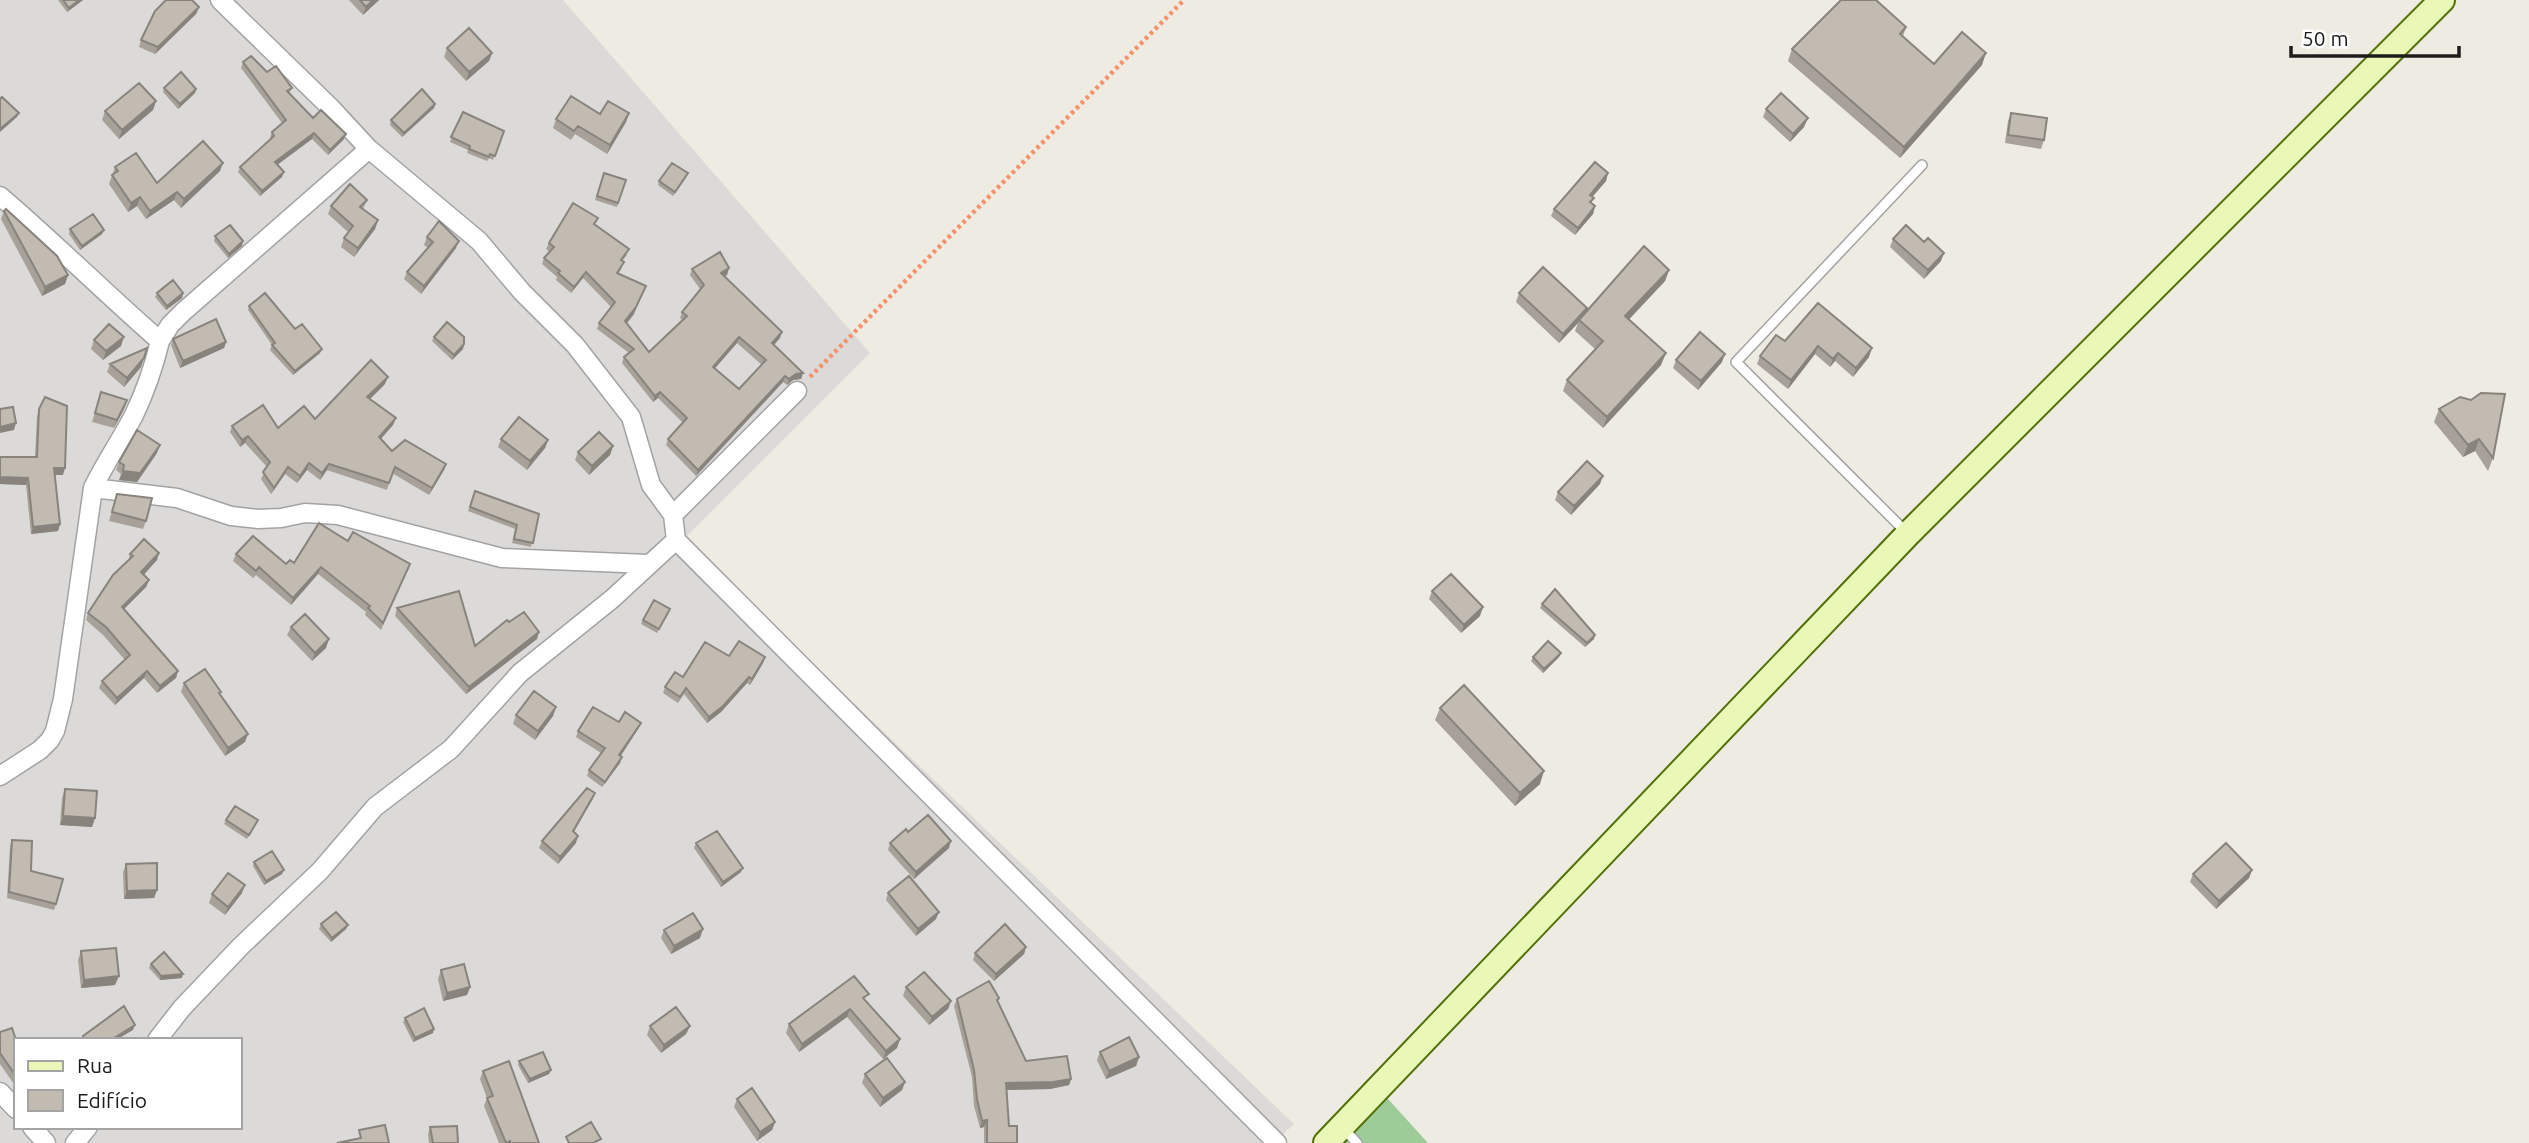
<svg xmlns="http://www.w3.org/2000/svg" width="2529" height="1143" font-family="Ubuntu,sans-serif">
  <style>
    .residential { fill: #dbdad9; fill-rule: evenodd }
    .forest { fill: #9ecc98 }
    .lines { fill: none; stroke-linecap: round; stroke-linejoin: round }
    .service-casing { stroke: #a3a3a3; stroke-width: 12 }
    .minor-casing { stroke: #a3a3a3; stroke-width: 21 }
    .secondary-casing { stroke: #527007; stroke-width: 28 }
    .path { stroke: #f6926b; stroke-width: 4.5; stroke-dasharray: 3.5 3.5; stroke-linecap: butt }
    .service { stroke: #fff; stroke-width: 9 }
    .minor { stroke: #fff; stroke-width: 18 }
    .secondary { stroke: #e9f8b6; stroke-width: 24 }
    .wall { fill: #a7a199; fill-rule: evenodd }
    .shaded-wall { fill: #88837d }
    .building { fill: #c2bbb2; stroke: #88837d; stroke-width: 2; fill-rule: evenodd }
  </style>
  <rect width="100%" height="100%" fill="#eeece2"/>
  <path class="residential" d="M0,0H563L870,353L683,540L1294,1124L1274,1143H0ZM16,1040H240V1127H16Z"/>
  <path class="forest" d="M1379,1089L1428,1143H1325Z"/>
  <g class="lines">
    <g class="service-casing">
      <path id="service" d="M1908,534L1736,362L1922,165
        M1343,1128L1357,1143"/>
    </g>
    <g class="minor-casing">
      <path id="minor" d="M220,0L331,108L369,149L479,241L522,292L575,345L631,417L651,485L673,515
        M0,196C55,243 106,294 160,341L170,325L183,312L369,149
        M797,391L673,515L676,540L1277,1143
        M93,488L177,498L231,516L258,519L281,518L305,513L338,515L502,558L648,564
        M0,776L40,750L50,740L55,731L63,699L93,488C105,463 121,440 134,415C145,392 154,366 160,341
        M157,1040L182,1008L241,946L320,871L375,807L451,749L520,673L612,599L676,540
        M0,1092L16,1109
        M32,1127L46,1143
        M75,1143L88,1127"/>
    </g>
    <g class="secondary-casing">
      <path id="secondary" d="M1326,1143L1908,534L2442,0"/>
    </g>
    <path class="path" d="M810,377L1184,0"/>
    <use href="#service" class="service"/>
    <use href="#minor" class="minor"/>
    <use href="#secondary" class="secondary"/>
  </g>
  <path class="wall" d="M58,0H83L67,12Z
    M349,0H379L363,15Z
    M199,7L196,14L155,54L139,47L141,40Z
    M1906,27L1903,36L1934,64L1982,65L1900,158L1788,61L1792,49Z
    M447,48L492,53L489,61L466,81L444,57Z
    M243,62L267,72L292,88L289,94L313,118L344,139L328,155L312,139L277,165L284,172L282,177L260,196L238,172L240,167L271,139L270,137L272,132L282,123L241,68Z
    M164,88L196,89L195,93L178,109L163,92Z
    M156,101L153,110L119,139L102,120L105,111Z
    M435,104L434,108L402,137L390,125L391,120Z
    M1766,109L1804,127L1790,142L1763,117Z
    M463,112L504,131L493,160L489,158L487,161L467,153L468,150L450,142Z
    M629,113L626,122L607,154L575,134L571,140L553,128L556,119L600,114Z
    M2011,113L2044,140L2041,149L2005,143L2008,121Z
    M115,167L157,183L220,171L181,208L174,200L146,219L137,206L128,212L109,184Z
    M604,173L626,180L617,207L595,200Z
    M1608,173L1606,181L1592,197V203L1595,206L1593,214L1575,235L1551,216L1554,209Z
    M686,178L673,196L658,185L659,181Z
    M367,200L363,209L378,220L375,229L354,257L341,247L344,238L348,232L328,214L331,206Z
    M4,211L68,275L65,284L42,296L1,219Z
    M595,224L627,255L622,261V268L618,274L634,314L627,323L649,352L682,320L680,318L682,312L700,289L690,275L692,269L729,268L727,275L724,276L780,338L774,345L803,373L801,379L793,380L787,385L783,382L696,476L666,445L668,439L683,423L658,398L653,402L622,363L624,357L629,353L597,329L599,323L611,307L583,278L571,293L556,280L557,277L542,264L544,258L550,252L546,249L549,243ZM737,343L762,365L739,389L714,369Z
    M70,229L104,230L102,234L80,250L69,234Z
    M215,236L242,246L228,258L214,241Z
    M427,237L456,248L421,294L404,279L407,272L428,248L424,245Z
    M1893,239L1924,242L1941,261L1924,279L1890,247Z
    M1669,270L1665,281L1628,320L1661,365L1603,428L1563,391L1567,380L1595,349L1575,331L1578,323L1559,343L1516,302L1519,293L1585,313Z
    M157,293H183L182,298L166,310L155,297Z
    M1818,303L1869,357L1853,377L1835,361L1830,367L1815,354L1788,389L1757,364L1760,356L1785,341Z
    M249,306L295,329L320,353L293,375L270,350L272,345L248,310Z
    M434,337L464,344L463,349L452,360L432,341Z
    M173,339L226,342L224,348L180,368L171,345Z
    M94,340L121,346L103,360L91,349Z
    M1676,360L1722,362L1698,390L1673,368Z
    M110,364L141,367L124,387L107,372Z
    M385,384L370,399L396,418L393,425L381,439L392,451L446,464L444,470L429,495L392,473L387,490L327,470L320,480L307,470L297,483L285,474L271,494L261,479L267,467L245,443L240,447L230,432L232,426L278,428L315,419Z
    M101,392L124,409L114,428L92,422Z
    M45,397L63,475H54L60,524L58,531L31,534L26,485L0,484V457H35L37,416Z
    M2460,397L2493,458L2488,471L2475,451L2463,457L2434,422L2439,409Z
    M501,439L548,440L545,448L527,470L498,447Z
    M613,446L610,455L589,475L575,460L578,452Z
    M157,453L137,482L119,480L121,474L116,470L119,462Z
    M1600,484L1571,515L1555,500L1558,492Z
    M475,491L539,514L531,547L512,543L515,529L468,511Z
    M117,494L146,521L143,529L109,521Z
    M348,541L410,564L381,630L365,615L366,612L318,574L291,605L256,575L253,578L233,561L236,554L286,564L294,563Z
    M130,554L157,560L143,575L149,580L146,587L124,609L178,671L176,678L157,693L144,678L115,705L99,688L102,681L125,660L103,635L86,620L88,613L128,561Z
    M1432,591L1480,616L1461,633L1429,599Z
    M1542,604L1594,639L1585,647L1540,608Z
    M397,608L475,646L509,622L537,639L466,694L395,616Z
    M669,613L657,633L641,624L643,620Z
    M291,627L326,648L312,661L287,635Z
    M1561,653L1559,657L1543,673L1531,661L1533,657Z
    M729,656L765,657L763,663L750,685L747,683L721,712L707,723L684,694L678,703L663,693L665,687L683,677Z
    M184,683L245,742L225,756L181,692Z
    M556,707L553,716L535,740L513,724L516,715Z
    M1440,708L1540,784L1515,806L1435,720Z
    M619,722L641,723L638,729L621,756L620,763L602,787L587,776L589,770L601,753L576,737L578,731Z
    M65,789L95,818L92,827L60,825L62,798Z
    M595,793L592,800L574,832L576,843L558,864L539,848L542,841Z
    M226,820H258L247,839L224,824Z
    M908,832L949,848L914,879L888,850L890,843Z
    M12,840L31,871L56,904L54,910L7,898L10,846Z
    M696,843L741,872L721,887L694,848Z
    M254,862L282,874L264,885L253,866Z
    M126,864L157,890L154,898L124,899L123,872Z
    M2252,870L2249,878L2216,909L2190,882L2193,874Z
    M242,893L225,915L209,903L212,894Z
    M888,893L936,919L916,936L886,900Z
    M321,924L348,925L346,929L331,942L319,929Z
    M664,930L700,938L671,954L661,938Z
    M1026,947L1024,954L994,981L973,960L975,953Z
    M81,951L115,985L81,988L78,960Z
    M151,964L182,978L160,980L149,968Z
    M441,970L470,987L467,995L443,1001L438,979Z
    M906,987L951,1001L948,1009L929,1025L903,996Z
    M999,998L998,1002L1026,1061L1071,1079L1069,1085L1050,1089L1006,1090L1009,1126L1017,1143H984V1127L980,1128L974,1106L972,1077L954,1006L957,999Z
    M866,1001L900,1039L897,1048L883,1059L847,1017L799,1052L786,1033L789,1024Z
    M405,1018L433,1033L413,1042L403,1022Z
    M650,1026H690L686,1034L661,1053L647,1035Z
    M0,1032L16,1040V1087L0,1064Z
    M1100,1052L1139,1057L1136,1066L1106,1079L1097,1060Z
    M519,1061L551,1070L549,1074L528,1083L518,1065Z
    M483,1071L539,1143H499L484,1106L487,1098L480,1079Z
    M865,1074L905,1082L902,1090L880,1107L862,1083Z
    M737,1099L775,1122L772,1130L757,1141L734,1107Z
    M430,1127L458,1143H429L428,1134Z"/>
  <path class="shaded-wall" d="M79,0H83L67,12L69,8Z
    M373,0H379L363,15L366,7Z
    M199,7L196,14L155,54L158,47Z
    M492,53L489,61L466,81L469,72Z
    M1986,53L1982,65L1900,158L1904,147Z
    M196,89L195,93L178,109L180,104Z
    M156,101L153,110L119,139L122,130Z
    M435,104L434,108L402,137L404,133Z
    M19,113L17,117L0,132V129Z
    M629,113L626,122L607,154L610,145Z
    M1808,118L1804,127L1790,142L1793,134Z
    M314,133L312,139L273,168L275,162Z
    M346,134L344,139L328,155L330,150Z
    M223,163L220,171L181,208L184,199Z
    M284,172L282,177L260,196L262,191Z
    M1608,173L1606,181L1588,202L1590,195Z
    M177,192L174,200L146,219L150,211Z
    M140,197L137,206L128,212L131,203Z
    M1595,206L1593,214L1575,235L1578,228Z
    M378,220L375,229L354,257L358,248Z
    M104,230L102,234L80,250L82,246Z
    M243,241L242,246L228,258L229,254Z
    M459,241L456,248L421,294L424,286Z
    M1944,253L1941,261L1924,279L1928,270Z
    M729,268L727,275L718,280L721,273Z
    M1669,270L1665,281L1621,328L1625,316Z
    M586,272L583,278L571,293L574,287Z
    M68,275L65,284L42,296L45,287Z
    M643,292L634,314L623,328L625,321Z
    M183,293L182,298L166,310L167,306Z
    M1587,308L1584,317L1579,320L1578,323L1559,343L1563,334Z
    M782,332L780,338L770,349L772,343Z
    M124,337L121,346L103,360L106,351Z
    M739,337L737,343L710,374L713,367Z
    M226,342L224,348L180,368L183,361Z
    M464,344L463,349L452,360L454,355Z
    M1818,346L1815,354L1788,389L1791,380Z
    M1872,348L1869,357L1853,377L1856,368Z
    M322,349L320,353L293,375L295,371Z
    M1666,353L1661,365L1603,428L1607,417Z
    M1838,353L1835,361L1830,367L1833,359Z
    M1725,354L1722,362L1698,390L1701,381Z
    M144,358L141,367L124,387L127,378Z
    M803,373L801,379L793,380L787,385L789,379L796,374Z
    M785,376L783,382L696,476L698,470Z
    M388,377L385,384L365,404L367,397Z
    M660,392L658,398L653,402L655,396Z
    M127,400L124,409L114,428L117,420Z
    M396,418L393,425L376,444L379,437Z
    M16,423L14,430L0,433V427Z
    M248,436L245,443L240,447L242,440Z
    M2479,439L2475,451L2463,457L2468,445Z
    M548,440L545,448L527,470L530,461Z
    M160,445L157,453L137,482L119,480L123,471Z
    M613,446L610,455L589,475L592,466Z
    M309,463L307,470L297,483L300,476Z
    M329,464L327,470L320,480L322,473Z
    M446,464L444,470L429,495L432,488Z
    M288,467L285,474L271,494L274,488Z
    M54,468H65L63,475H51Z
    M1603,476L1600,484L1571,515L1574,506Z
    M0,477L28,478L26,485L0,484Z
    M60,524L58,531L31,534L33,527Z
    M159,553L157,560L139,580L141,572Z
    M321,567L318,574L291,605L293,598Z
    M149,580L146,587L119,614L122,607Z
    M1483,607L1480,616L1461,633L1464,625Z
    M539,632L537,639L466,694L469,687Z
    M1595,635L1594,639L1585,647L1587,643Z
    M329,639L326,648L312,661L315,653Z
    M1561,653L1559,657L1543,673L1544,669Z
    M765,657L763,663L750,685L752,679Z
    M147,671L144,678L115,705L117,698Z
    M178,671L176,678L157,693L160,686Z
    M749,677L747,683L721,712L707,723L709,717Z
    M556,707L553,716L535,740L538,731Z
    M641,723L638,729L617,761L619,755Z
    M248,734L245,742L225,756L228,748Z
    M622,757L620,763L602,787L605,782Z
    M1544,771L1540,784L1515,806L1520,793Z
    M595,793L592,800L570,838L573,831Z
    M63,816L95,818L92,827L60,825Z
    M578,836L576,843L558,864L560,857Z
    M951,841L949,848L914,879L916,872Z
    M743,868L741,872L721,887L723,882Z
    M284,870L282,874L264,885L266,881Z
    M2252,870L2249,878L2216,909L2219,901Z
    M245,885L242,893L225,915L228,907Z
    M157,890L154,898L124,899L127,891Z
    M939,912L936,919L916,936L918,929Z
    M348,925L346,929L331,942L332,938Z
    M703,929L700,938L671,954L674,946Z
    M1026,947L1024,954L994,981L996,974Z
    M183,974L182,978L160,980L161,976Z
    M119,976L115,985L81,988L84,980Z
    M470,987L467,995L443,1001L447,993Z
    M951,1001L948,1009L929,1025L932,1017Z
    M850,1009L847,1017L799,1052L802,1044Z
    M135,1025L133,1030L116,1040H113L114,1038Z
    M690,1026L686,1034L661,1053L664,1045Z
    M434,1029L433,1033L413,1042L415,1038Z
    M900,1039L897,1048L883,1059L886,1051Z
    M1139,1057L1136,1066L1106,1079L1109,1071Z
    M551,1070L549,1074L528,1083L530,1079Z
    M1071,1079L1069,1085L1050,1089L1003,1090L1006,1083Z
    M905,1082L902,1090L880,1107L883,1098Z
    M987,1120L984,1127L980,1128L982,1121Z
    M775,1122L772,1130L757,1141L760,1132Z"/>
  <path class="building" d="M63,0H79L69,8Z
    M166,0H192L199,7L158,47L141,40L155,11Z
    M360,0H373L366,7Z
    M1841,0H1876L1906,27L1900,34L1934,64L1962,32L1986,53L1904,147L1792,49Z
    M469,28L492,53L469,72L447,48Z
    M251,56L267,72L276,66L292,88L287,91L313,118L321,110L346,134L330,150L314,133L275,162L284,172L262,191L240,167L274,136L272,132L286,120L243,62Z
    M181,72L196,89L180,104L164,88Z
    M139,83L156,101L122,130L105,111Z
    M422,89L435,104L404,133L391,120Z
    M1781,93L1808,118L1793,134L1766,109Z
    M571,96L600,114L608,101L629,113L610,145L578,126L574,131L556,119Z
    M2,97L19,113L0,129V99Z
    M463,112L504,131L495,156L490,154L489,157L469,149L470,146L451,137Z
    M2011,113L2047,118L2044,140L2008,135Z
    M203,141L223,163L184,199L177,192L150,211L140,197L131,203L112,175L118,171L115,167L136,153L157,183Z
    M1595,162L1608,173L1590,195L1594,198L1590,202L1595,206L1578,228L1554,209Z
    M672,163L688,173L675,192L659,181Z
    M604,173L626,180L618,203L597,196Z
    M350,184L367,200L360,207L378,220L358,248L344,238L353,226L331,206Z
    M573,203L598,218L594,224L629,249L621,260L624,262L617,273L646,286L636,307L625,321L649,352L687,316L682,312L704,285L692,269L720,252L729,268L721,273L782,332L772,343L803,373L796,374L789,379L785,376L698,470L668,439L687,418L660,392L655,396L624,357L634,349L599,323L615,302L586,272L574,287L558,273L560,271L544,258L554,247L549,243ZM739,337L766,360L739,389L713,367Z
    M6,209L57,256L68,275L45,287L4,211Z
    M93,214L104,230L82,246L70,229Z
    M439,221L459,241L424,286L407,272L433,242L427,237Z
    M230,225L243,241L229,254L215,236Z
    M1906,225L1924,242L1928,238L1944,253L1928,270L1893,239Z
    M1644,246L1669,270L1625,316L1666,353L1607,417L1567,380L1603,341L1579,320Z
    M1543,267L1587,308L1563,334L1519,293Z
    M173,280L183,293L167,306L157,293Z
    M265,293L295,329L302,324L322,349L295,371L272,345L275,343L249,306Z
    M1818,303L1872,348L1856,368L1838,353L1833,359L1818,346L1791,380L1760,356L1776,335L1785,341Z
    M216,319L226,342L183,361L173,339Z
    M447,322L464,337V344L454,355L434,337Z
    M109,324L124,337L106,351L94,340Z
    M1700,332L1725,354L1701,381L1676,360Z
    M147,348L144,358L127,378L110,364Z
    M371,360L388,377L367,397L396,418L379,437L392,451L405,440L446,464L432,488L395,467L389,483L329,464L322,473L309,463L300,476L288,467L274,488L263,472L270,462L248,436L242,440L232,426L263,405L278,428L304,406L315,419Z
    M101,392L127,400L117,420L95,413Z
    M2481,393L2505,394L2493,458L2479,439L2468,445L2439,409L2460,397L2471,400Z
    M45,397L67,406L65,468H54L60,524L33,527L28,478L0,477V457H37L39,409Z
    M13,407L16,423L0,427V409Z
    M519,417L548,440L530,461L501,439Z
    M137,430L160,445L140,473L123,471L124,465L119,462Z
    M599,432L613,446L592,466L578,452Z
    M1587,461L1603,476L1574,506L1558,492Z
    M475,491L539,514L533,543L514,539L517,525L470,507Z
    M117,494L152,498L146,521L112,512Z
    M319,523L348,541L353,532L410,564L383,623L368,608L370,606L321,567L293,598L259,567L256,571L236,554L253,536L286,564L290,560L294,563Z
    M144,539L159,553L141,572L149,580L122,607L178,671L160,686L147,671L117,698L102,681L130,655L106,627L88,613L113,575L133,556L130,554Z
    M1451,574L1483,607L1464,625L1432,591Z
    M1555,589L1595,635L1587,643L1542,604Z
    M459,591L475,646L507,620L509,622L524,612L539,632L469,687L397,608Z
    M654,600L670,609L659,629L643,620Z
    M305,614L329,639L315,653L291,627Z
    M739,641L765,657L752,679L749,677L723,706L709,717L686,688L680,697L665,687L675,672L683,677L705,642L729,656Z
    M1548,641L1561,653L1544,669L1533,657Z
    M205,669L221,692L219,693L248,734L228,748L184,683Z
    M1464,685L1544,771L1520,793L1440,708Z
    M534,691L556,707L538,731L516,715Z
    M593,707L619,722L625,712L641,723L619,755L622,757L605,782L589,770L605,748L578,731Z
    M587,788L595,793L573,831L578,836L560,857L542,841Z
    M65,789L97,791L95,818L63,816Z
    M235,806L258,820L249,835L226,820Z
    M928,815L951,841L916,872L890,843L906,829L908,832Z
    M717,831L743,868L723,882L696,843Z
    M12,840L32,841L31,871L63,879L56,904L9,892Z
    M2226,843L2252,870L2219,901L2193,874Z
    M272,851L284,870L266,881L254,862Z
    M157,863V890L127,891L126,864Z
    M228,873L245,885L228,907L212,894Z
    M909,876L939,912L918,929L888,893Z
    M336,912L348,925L332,938L321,924Z
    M693,913L703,929L674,946L664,930Z
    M1005,924L1026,947L996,974L975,953Z
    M116,948L119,976L84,980L81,951Z
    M164,952L183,974L161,976L151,964Z
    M464,964L470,987L447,993L441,970Z
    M924,972L951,1001L932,1017L906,987Z
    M854,976L869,994L863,998L900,1039L886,1051L850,1009L802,1044L789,1024Z
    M989,981L999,998L997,1000L1026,1061L1067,1056L1071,1079L1053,1082L1006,1083L1009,1126H1017V1143H987V1120L982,1121L977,1099L974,1070L957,999Z
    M124,1006L135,1025L114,1038L115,1040H85L83,1036Z
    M676,1007L690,1026L664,1045L650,1026Z
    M424,1008L434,1029L415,1038L405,1018Z
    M12,1028L16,1040V1076L0,1053V1032Z
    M1129,1037L1139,1057L1109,1071L1100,1052Z
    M543,1052L551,1070L530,1079L519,1061Z
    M887,1058L905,1082L883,1098L865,1074Z
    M509,1061L539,1143H510V1141L506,1143L487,1098L493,1096L483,1071Z
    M752,1088L775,1122L760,1132L737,1099Z
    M591,1122L601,1139L593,1143H569L566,1137Z
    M385,1125L389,1143H337L361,1138L359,1130Z
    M457,1126L458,1143H433L430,1127Z"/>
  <rect x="14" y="1038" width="228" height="91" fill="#ffffff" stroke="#a4a4a4" stroke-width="2"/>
  <rect x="28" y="1061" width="35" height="10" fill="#e9f8b6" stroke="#a4a4a4" stroke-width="2"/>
  <text x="77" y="1073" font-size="21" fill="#1c1c1c">Rua</text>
  <rect x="28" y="1090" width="35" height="21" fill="#c2bbb2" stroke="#a4a4a4" stroke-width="2"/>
  <text x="77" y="1108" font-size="21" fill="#1c1c1c">Edifício</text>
  <path d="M2291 46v10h168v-10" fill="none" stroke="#1c1c1c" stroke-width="3.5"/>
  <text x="2302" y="46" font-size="21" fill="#1c1c1c" stroke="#ffffff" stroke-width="5" paint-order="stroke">50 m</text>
</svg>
